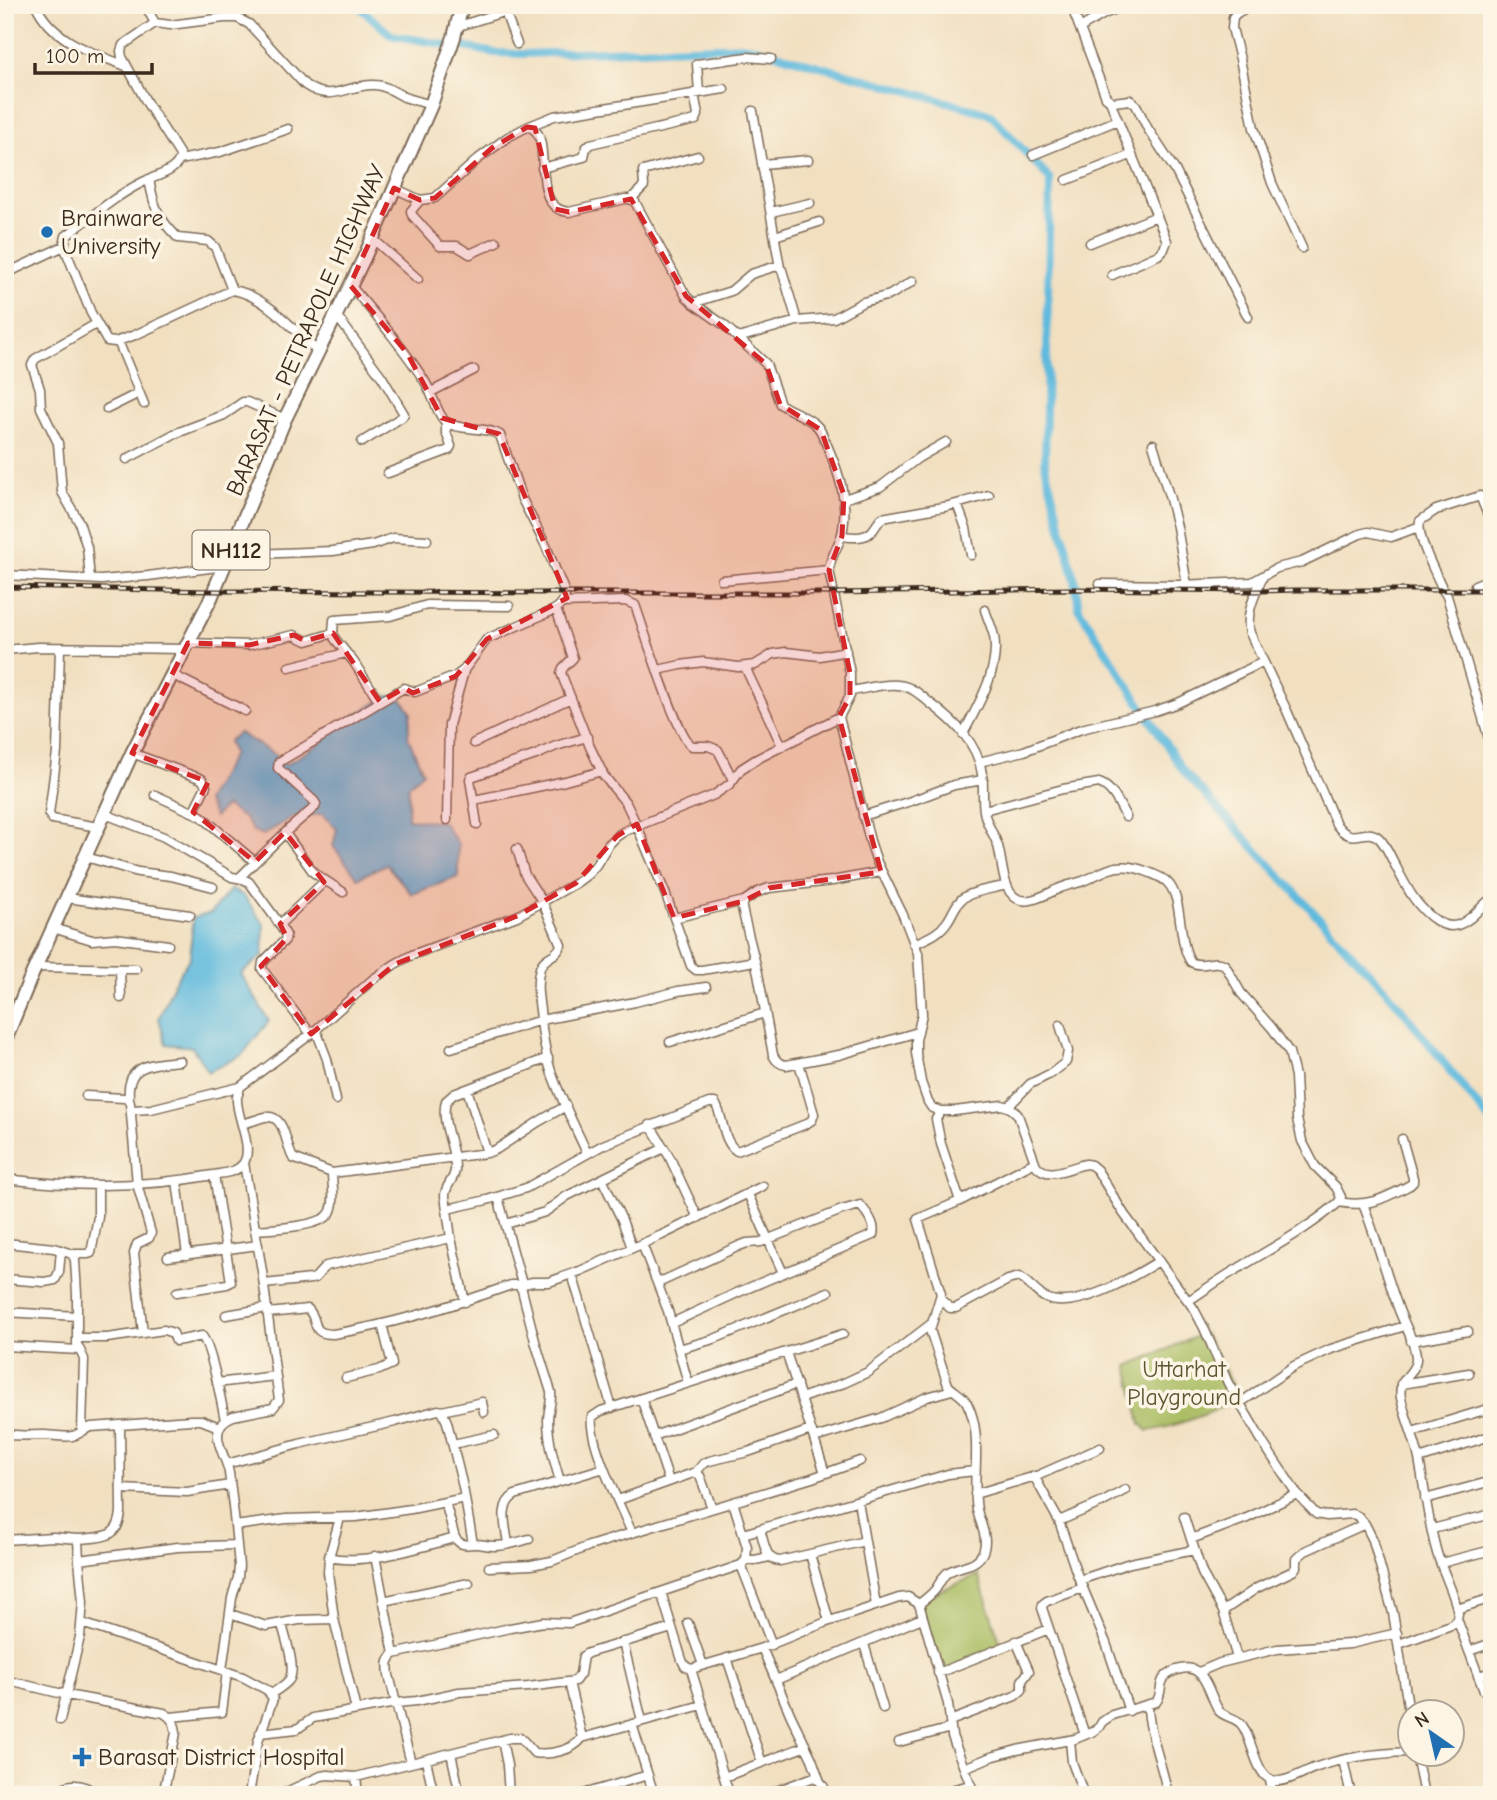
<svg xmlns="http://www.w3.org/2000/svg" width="1497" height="1800" font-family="'Comic Neue',sans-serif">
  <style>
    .green { fill: #a8bc61; stroke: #727340; stroke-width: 2 }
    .water { fill: #60badd; stroke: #4e727e; stroke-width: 2 }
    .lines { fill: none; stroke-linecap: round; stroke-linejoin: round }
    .canal { stroke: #60badd; stroke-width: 8 }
    .minor-casing { stroke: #7b6957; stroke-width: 11 }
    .highway-casing { stroke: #7b6957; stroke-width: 16 }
    .minor { stroke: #fff; stroke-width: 8 }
    .highway { stroke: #fff; stroke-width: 12 }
    .rail-casing { stroke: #3b2a1e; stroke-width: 5 }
    .rail { stroke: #fcf5e5; stroke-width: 2.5; stroke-dasharray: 8; stroke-linecap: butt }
    .marked { fill: #d62828; fill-opacity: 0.2; stroke: #d62828; stroke-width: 5; stroke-dasharray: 14 9; stroke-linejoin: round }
    .poi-dot { fill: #1f6fb2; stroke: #fcf5e5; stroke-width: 2.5 }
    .labels { text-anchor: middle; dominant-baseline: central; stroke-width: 7; stroke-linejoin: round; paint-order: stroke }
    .shield { fill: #fcf5e5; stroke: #75675a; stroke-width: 2 }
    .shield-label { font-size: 23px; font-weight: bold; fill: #3b2a1e }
    .poi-label { font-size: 24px; fill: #3b2a1e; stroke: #fcf5e5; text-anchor: start }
    .street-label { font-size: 24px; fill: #3b2a1e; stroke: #fcf5e5 }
    .park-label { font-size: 24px; fill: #5c5632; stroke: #fcf5e5 }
  </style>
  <rect width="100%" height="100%" fill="#fcf5e5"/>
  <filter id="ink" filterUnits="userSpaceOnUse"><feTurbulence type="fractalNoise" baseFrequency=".0143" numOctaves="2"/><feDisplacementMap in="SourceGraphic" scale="14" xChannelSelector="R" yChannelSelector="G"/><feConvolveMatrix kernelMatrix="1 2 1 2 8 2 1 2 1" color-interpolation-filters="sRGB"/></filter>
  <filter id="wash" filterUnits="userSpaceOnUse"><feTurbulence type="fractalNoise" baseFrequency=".00686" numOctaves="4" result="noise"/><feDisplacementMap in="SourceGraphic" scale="28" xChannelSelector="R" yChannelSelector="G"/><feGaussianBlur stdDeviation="1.57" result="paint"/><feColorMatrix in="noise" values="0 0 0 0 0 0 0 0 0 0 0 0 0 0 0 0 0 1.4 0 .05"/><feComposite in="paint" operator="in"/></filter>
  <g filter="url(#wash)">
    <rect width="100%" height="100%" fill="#f1dfc0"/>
    <path class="green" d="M1204,1333L1241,1399C1210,1411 1182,1426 1148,1431L1141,1424L1128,1366Z
      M978,1575L1003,1651L942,1672L919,1603L939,1591Z"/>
    <path class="water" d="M388,696L402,699L411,712L408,737L423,772L409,785L408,819L443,822L458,844V877L412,894L386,864L358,878L333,846L337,829L322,814L293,817L263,835L253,831L245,819L225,806L215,817L206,801L233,754L228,741L239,733L279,757L285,765L324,741L327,731Z
      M231,889L244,896L264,924L263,955L241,974L269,1021L242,1055L208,1072L192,1047L166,1044L159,1018L174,983L190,957L193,918L211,913Z"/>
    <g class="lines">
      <path class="canal" d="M357,5L391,35L446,45
        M459,46L494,53L523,54L748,46L990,114L1050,179L1045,466L1075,580L1079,609L1184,772L1393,998L1492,1124"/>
    </g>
  </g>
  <g filter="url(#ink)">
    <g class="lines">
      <g class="minor-casing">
        <path id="minor" d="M36,5C52,41 93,53 126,66
          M145,5L155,23L170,25L224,18H237L249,24L305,85C332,104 348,84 374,85C385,85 395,92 404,97C413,100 422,102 431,105
          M225,5L237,18
          M1071,5L1106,97L1113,102L1130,100L1136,105L1148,129L1175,170L1248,317
          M1251,5L1237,13L1233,17L1232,28L1240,59L1254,128L1272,183L1302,248
          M505,12L517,44
          M155,23L123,45L121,51L122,57L147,103L180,155C180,171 155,176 143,182C115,196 91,217 66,236L64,246L91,313L107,341L115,342L135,335L232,290C264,294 295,331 318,352
          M456,27L525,5
          M1080,28L1104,14L1126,5
          M699,93L697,64L747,57L771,59
          M1110,101L1167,241L1164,249L1158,255L1112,275
          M753,111L780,268
          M527,127L554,116L724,89
          M1033,155L1118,120
          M180,160L220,152L288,129
          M762,164L808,160
          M542,168L584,157L586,148L590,144L696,120L698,115L694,93
          M149,179C154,207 157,217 178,238L208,241L215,247L232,290
          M1067,180L1131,155
          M631,199L644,186L643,171L698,156
          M420,200L411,211L412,215L440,246H457L470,254L496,242
          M771,212L810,203
          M775,236L819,222
          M372,238L418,279
          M1090,243L1157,216
          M5,274L64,246
          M693,303L731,291L751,274L777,266L782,270L797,321
          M336,315L382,377L404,414L402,417L362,442
          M738,338L797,321L834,318L863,302L890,295L913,281
          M118,341L144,404
          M431,392L474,370
          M107,409L139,393
          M1153,444L1170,499L1177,527L1187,585
          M127,459L174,434L224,415L243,402H247L285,419
          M388,473L449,450L451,446L446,432V422
          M844,499L880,487L918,458L946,442
          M957,504L966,528L971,555
          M1492,525L1480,496L1436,510L1420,521C1416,538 1436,573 1443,590L1447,596L1492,749
          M842,536C851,537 864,539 871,532C876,528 877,522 882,518L949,506L989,495
          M230,551L253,554L333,551L373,545L393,538L427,540
          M5,563L7,575
          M5,575L101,580L148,576L225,566
          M1263,576C1255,595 1245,613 1250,633L1287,711L1336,824C1353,848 1364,825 1379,838C1385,844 1389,853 1393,861C1405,884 1415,907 1437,921C1443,925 1451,927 1458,925C1471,921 1481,906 1492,898
          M90,579L87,547L79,522L62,492L58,443L41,408L40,389L32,365L35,359L96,324
          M722,580L829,570
          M1100,584L1179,585L1252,582L1277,568L1302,562L1360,534L1368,532L1391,537L1418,527
          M1475,585L1492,578
          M562,603L626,601L635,605C644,629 676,735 692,746H708L718,750L733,780
          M556,609L573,658L563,668L561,673L590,747L604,776L626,803L637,826L666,895L691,966L696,970H702L755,961
          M188,643L249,645L294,635L307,641L333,633
          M60,648L57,752L49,814L52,819L98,827
          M5,650L38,647L185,649
          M289,667L346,653
          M745,667L782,746
          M658,670L681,665L703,662L738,667L755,665L773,654L786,652L820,656L846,651
          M171,674L245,711
          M851,691C866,689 883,683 898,685C911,686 921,695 930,703C954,721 978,743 982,774C984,786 982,799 984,811C986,824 994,834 998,846C1002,860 1002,880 1010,892C1022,910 1044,895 1058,889C1066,885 1075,884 1083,881C1095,876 1105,869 1117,867C1128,865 1138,868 1148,872C1155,875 1162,877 1167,882C1184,898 1177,942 1191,962C1202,969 1214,958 1225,965L1241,993L1272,1028L1289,1052L1295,1076L1297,1119L1302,1141L1315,1166L1336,1187L1341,1197L1339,1202C1308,1229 1273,1247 1239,1268C1221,1278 1205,1290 1188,1301
          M380,702L353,661L335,639L333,633L334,620L390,616L427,605L509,606
          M839,717L870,841L877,862L903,915L918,953L922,1014L916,1040V1053L921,1082L928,1102L932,1108L941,1111H955L1002,1105C1010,1107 1013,1109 1018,1115L1036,1165C1048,1181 1069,1167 1086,1164L1091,1165L1097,1170L1124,1214L1194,1309L1204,1328L1228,1383L1265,1446L1297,1494L1316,1514L1327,1516L1353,1514L1359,1517L1365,1524L1373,1540L1393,1613L1410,1718
          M963,734C978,705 1000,670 994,636C992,628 988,619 985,610
          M474,743L571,698
          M132,753L202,779L206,786L193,812
          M979,762L1024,751L1081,729L1155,711L1178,703L1263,662
          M155,795L201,816L255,862
          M474,800L565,781L602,771
          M984,810L1063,789L1099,783C1113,788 1119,804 1126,817
          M105,814L164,837L232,877L243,879L249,882L276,919L286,935L285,940L263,962L262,969L311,1034
          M863,816L911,801L954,785L983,780
          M447,820L449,725L464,671
          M477,824L470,779L471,777L536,755L556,746L587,737
          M285,833L314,873L343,892
          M517,849L525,875L542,901L561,945C558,957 543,956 540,968C536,982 538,996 540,1010C542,1032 545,1054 552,1074C562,1101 575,1127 587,1153
          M86,857L138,872L171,876L213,887
          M881,872L832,881L769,888L758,892L744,901L742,908L744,917L758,973L773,1055C776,1061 779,1064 786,1065L839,1055L918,1032
          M239,878L289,829L315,807L316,804L314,801L278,768L279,762L402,689L404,688L415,692L456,676L464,670L487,639L554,610C561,606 565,601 565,593L546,546L522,499L500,435C485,426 461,431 447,423C437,416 432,391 424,380C402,346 376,316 350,285
          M67,898L190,915
          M674,918L744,901
          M280,924L325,881
          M53,928L92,940L115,938L168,945
          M914,944C927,938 939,934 947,922C953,914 955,904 963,898C975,890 993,889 1007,885
          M35,967L136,969
          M120,969L121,998
          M316,1030L327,1059L336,1100
          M670,1042L765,1013
          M451,1048L541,1020L635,1002L678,991L706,987
          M467,1089L487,1153
          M86,1096L124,1098L127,1099L130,1103L137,1184L151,1233L149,1238L137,1244L134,1253L143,1333
          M129,1101C129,1095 128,1088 130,1083C134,1062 164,1063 180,1061
          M1008,1107L1030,1084L1052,1073L1066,1062L1068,1051L1060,1025
          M131,1110L151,1109L240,1087
          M941,1111L936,1119L941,1144L960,1201
          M242,1124C250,1122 258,1119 265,1117C286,1114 285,1145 293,1158L332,1173C332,1185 336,1202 330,1213C322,1227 271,1229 255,1230
          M650,1125L669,1156L698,1218
          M1035,1162L960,1201L918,1219L941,1294L930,1330L948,1385C954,1392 963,1395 967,1403C984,1436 971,1475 977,1510C980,1523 989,1539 983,1552C976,1568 959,1564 947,1573C942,1577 939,1585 935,1590C930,1596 924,1600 919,1604L948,1704L952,1736L964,1768L991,1757L1017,1750L1075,1739L1092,1732L1099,1727L1102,1722L1112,1715L1156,1702C1163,1694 1158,1683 1166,1676C1170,1672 1176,1670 1181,1669C1206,1663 1209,1696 1219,1711C1226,1718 1236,1717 1242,1725C1252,1739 1255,1769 1268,1778C1280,1787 1301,1773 1314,1768C1344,1757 1377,1753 1410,1752
          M332,1173L487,1153L497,1149L538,1122L566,1106
          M5,1179C74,1187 145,1188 213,1175C222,1173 236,1173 243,1164C255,1148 235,1115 237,1097C238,1094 240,1089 240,1087L311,1034L372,980L395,964L412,955L517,916L576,883L588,874L596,865L608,845L617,836L625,831L714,795L730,784L741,769L755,760L839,717L850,696V673L829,570C830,555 841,544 843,529C848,499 839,473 827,445C824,439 822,431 817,426C807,416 792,412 780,404L766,364L724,325L693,303L686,296L635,202L631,199H625L569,212C526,209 557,128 527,127L508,137L478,159L435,198L420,200L394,188
          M602,1179L622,1220L632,1248
          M177,1181L187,1255
          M748,1194L783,1273
          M498,1197L522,1284
          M1339,1202C1368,1208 1385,1198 1410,1185L1413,1182V1178L1402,1139
          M1363,1204C1377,1239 1386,1275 1399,1310C1404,1324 1417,1346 1416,1360C1415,1375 1397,1377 1401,1398C1405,1418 1415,1438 1419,1459C1425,1490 1428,1522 1437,1553C1443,1573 1454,1592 1458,1613L1457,1619L1451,1625L1399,1644
          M447,1209L487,1200L526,1188L603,1145L709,1103H715C724,1117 722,1142 737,1151L806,1124L812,1120L814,1114L799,1063
          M506,1224L545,1212L567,1196L664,1148
          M5,1243L54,1248L72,1254L75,1260L77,1294V1344L84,1359L82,1431
          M642,1244L668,1311L688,1383
          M72,1254H88L91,1253L98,1217V1185
          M168,1257L258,1245
          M572,1274L612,1408
          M5,1279L44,1282L55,1280L59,1272L61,1250
          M658,1283L739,1246L747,1243L761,1242L842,1210L860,1205C867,1213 876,1224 873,1235L739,1292L672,1323
          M264,1284L311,1279L315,1278L326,1266L451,1238
          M519,1285L533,1282H549L580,1271L662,1235L763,1186
          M177,1292L227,1284L231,1282L214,1175
          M940,1299L950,1308H956L1008,1280L1019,1277C1029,1282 1035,1293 1046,1298C1076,1312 1134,1276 1159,1261
          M465,1302L451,1238L445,1196C445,1185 454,1181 455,1170C456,1147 440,1124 446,1101L454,1094L548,1058
          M5,1312L77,1316
          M268,1313L308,1309C320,1321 309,1334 333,1334C394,1324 453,1306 511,1285H519L522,1290L535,1341L551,1392C552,1402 548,1410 548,1420C548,1441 554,1461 560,1481
          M226,1315L267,1308
          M77,1338H107L164,1330L173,1333L176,1341L202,1336C212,1349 221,1401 225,1420
          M1411,1341L1468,1331
          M5,1346L79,1350
          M679,1349L714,1339L828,1292
          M786,1352L825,1473
          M346,1378L379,1370L392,1364L382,1324
          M217,1383L275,1376
          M1401,1384L1469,1373
          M641,1398L669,1481
          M801,1398L844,1383L868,1372L931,1324
          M1240,1403L1294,1366L1331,1349L1405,1326
          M442,1411L482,1402L484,1412
          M1412,1432L1491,1408
          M5,1434C22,1437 28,1435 44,1435C53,1435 63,1438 72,1436C79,1435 84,1429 91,1427L191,1420H201L219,1427
          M654,1436L797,1384
          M814,1438L881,1418L927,1397L952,1390
          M453,1444L494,1435
          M1419,1459L1490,1436
          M227,1464L299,1444L395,1422L438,1410L442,1411L447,1422L463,1487L473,1544
          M696,1472L703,1464L709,1461L748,1452L811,1430
          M1034,1476L1059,1521L1077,1574L1106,1643L1129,1711
          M121,1489L187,1492L230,1485
          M975,1494L1039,1475L1100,1448
          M1425,1499L1492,1481
          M618,1500L696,1472L700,1476L712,1508
          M858,1501L876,1605
          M445,1502L455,1538C462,1547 466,1544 476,1544C482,1544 488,1546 494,1546C506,1546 518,1542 529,1539
          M1184,1517L1202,1573L1223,1611L1237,1658
          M340,1518L329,1557L328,1572L334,1619L356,1710
          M1059,1521L1103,1502L1125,1490
          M235,1526L286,1519L356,1517L411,1509L465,1498
          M760,1529C764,1541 765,1561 780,1561L865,1541
          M1432,1529L1492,1514
          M632,1533C621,1507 588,1442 592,1417L601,1411L843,1334
          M743,1534L931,1479L948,1474L975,1471
          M78,1539C100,1537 119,1540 121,1512L120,1426
          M1191,1539L1247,1518L1297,1494
          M5,1540L53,1537L78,1539L79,1560L178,1547L237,1545
          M508,1544C506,1527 498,1505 515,1495L604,1468
          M810,1554L829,1621
          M375,1556L394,1654
          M329,1557C364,1566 420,1547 455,1538
          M746,1560H755L769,1557
          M1441,1563L1492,1550
          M741,1565L772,1645
          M489,1567L531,1565L552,1561L589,1546L812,1478L860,1461
          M1080,1580L1130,1563L1194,1550
          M1083,1588L1047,1601L1043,1604L1042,1608L1085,1735
          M661,1592L682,1660L685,1666L691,1669L762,1648L824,1623L899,1598L908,1597L919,1604
          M383,1601L469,1583
          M1457,1609L1492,1598
          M1223,1611L1257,1588L1293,1571L1296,1567V1559L1305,1551L1365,1524
          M230,1614L266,1626L299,1620L334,1619
          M1457,1619L1484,1691
          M82,1623L243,1677L267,1690L273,1699L258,1741L249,1795
          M688,1623L703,1665
          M623,1642L642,1721
          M864,1644L883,1708
          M762,1648L791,1716L812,1759L819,1779
          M1469,1651L1492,1643
          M727,1658L762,1763
          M691,1669L727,1787L725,1792L719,1795
          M1199,1672L1220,1663L1277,1649L1350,1644L1397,1633
          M938,1673L1049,1629
          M1478,1676L1492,1672
          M5,1680L67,1695L164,1713C172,1718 175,1723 176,1733L163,1795
          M776,1680L922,1618
          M271,1694C277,1690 284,1686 289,1680C297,1668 285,1638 282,1624
          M1148,1705C1148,1732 1163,1767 1168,1795
          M170,1717L222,1712L227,1672L222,1670L232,1598L238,1577L239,1566C236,1535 233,1503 229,1473C227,1460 218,1448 218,1436C218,1425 224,1420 233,1416L273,1408L279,1400L262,1271L244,1163
          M60,1720L80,1637L83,1602L79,1560
          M950,1721L1015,1696L1022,1690V1681L1029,1671L1016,1641
          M632,1724L654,1795
          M260,1733L297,1729L313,1718L396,1703L417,1701L459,1692L528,1687L575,1681L580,1674L583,1656L588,1653L672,1628
          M582,1738L702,1705
          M502,1740L507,1765L509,1795
          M1070,1740L1072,1762L1084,1795
          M899,1742L951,1728
          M451,1753L459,1790
          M1416,1755L1424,1795
          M426,1760L434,1795
          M1343,1760L1351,1795
          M411,1763L389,1675C388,1665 387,1661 394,1654L510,1628L543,1622L569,1623L741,1565L746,1560L747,1547L733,1502
          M964,1768L975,1795
          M356,1777L358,1795
          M724,1777L806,1746
          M1270,1780L1273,1795
          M55,1795C67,1781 84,1782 96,1795
          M280,1795L321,1776L328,1775L356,1777L510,1738H521L534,1753C549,1755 573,1751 582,1738L569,1682
          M580,1795L648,1775
          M766,1795L814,1777C822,1781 824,1787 827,1795
          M931,1795L970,1785"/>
      </g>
      <g class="highway-casing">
        <path id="highway" d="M5,1040L30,979L132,753L211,598L285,419L364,258L431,105L454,37L462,5"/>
      </g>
      <use href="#minor" class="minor"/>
      <use href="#highway" class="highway"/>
      <g class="rail-casing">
        <path id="rail" d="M5,587L213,591L565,593H833L1068,589L1257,591L1297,590H1492"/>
      </g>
      <use href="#rail" class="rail"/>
    </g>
  </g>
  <path class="marked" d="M527,127L535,128L555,209L569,212L631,199L686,296L766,364L780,404L821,430L844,495L842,536L829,570L850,673V696L839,717L881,872L769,888L744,901L674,918L637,824L617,836L576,883L517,916L395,964L311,1034L261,966L287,938L280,924L324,882L285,832L255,862L193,812L208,782L132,753L188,643L249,645L294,635L305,641L333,633L380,702L404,688L413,693L456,676L487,639L567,598L499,434L442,418L407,353L350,285L394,188L420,200L435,198L492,148Z"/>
  <g class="poi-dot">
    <circle cx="47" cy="232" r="7"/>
    <path d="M78.5 1746.5h7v7h7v7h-7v7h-7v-7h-7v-7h7z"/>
  </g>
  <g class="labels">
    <rect class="shield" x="192.5" y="530.5" width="77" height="39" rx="5"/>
    <g class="shield-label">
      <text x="231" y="550">NH112</text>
    </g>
    <g class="poi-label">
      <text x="61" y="218">Brainware<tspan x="61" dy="28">University</tspan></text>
      <text x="98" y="1757">Barasat District Hospital</text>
    </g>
    <g class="street-label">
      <text transform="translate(306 330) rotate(-66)">BARASAT - PETRAPOLE HIGHWAY</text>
    </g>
    <g class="park-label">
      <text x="1184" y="1369">Uttarhat<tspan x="1184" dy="28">Playground</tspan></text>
    </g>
  </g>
  <rect width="1497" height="1800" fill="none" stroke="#fcf5e5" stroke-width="28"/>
  <g transform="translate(1431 1733) rotate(326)"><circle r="33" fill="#fcf5e5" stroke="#afa495" stroke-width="2"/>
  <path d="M0-5L12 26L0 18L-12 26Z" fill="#1f6fb2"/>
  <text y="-10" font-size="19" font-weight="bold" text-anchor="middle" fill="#3b2a1e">N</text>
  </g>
  <path d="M35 63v10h117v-10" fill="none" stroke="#3b2a1e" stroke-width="3.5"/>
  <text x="46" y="63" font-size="21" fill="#3b2a1e" stroke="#fcf5e5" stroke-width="5" paint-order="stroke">100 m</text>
</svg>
